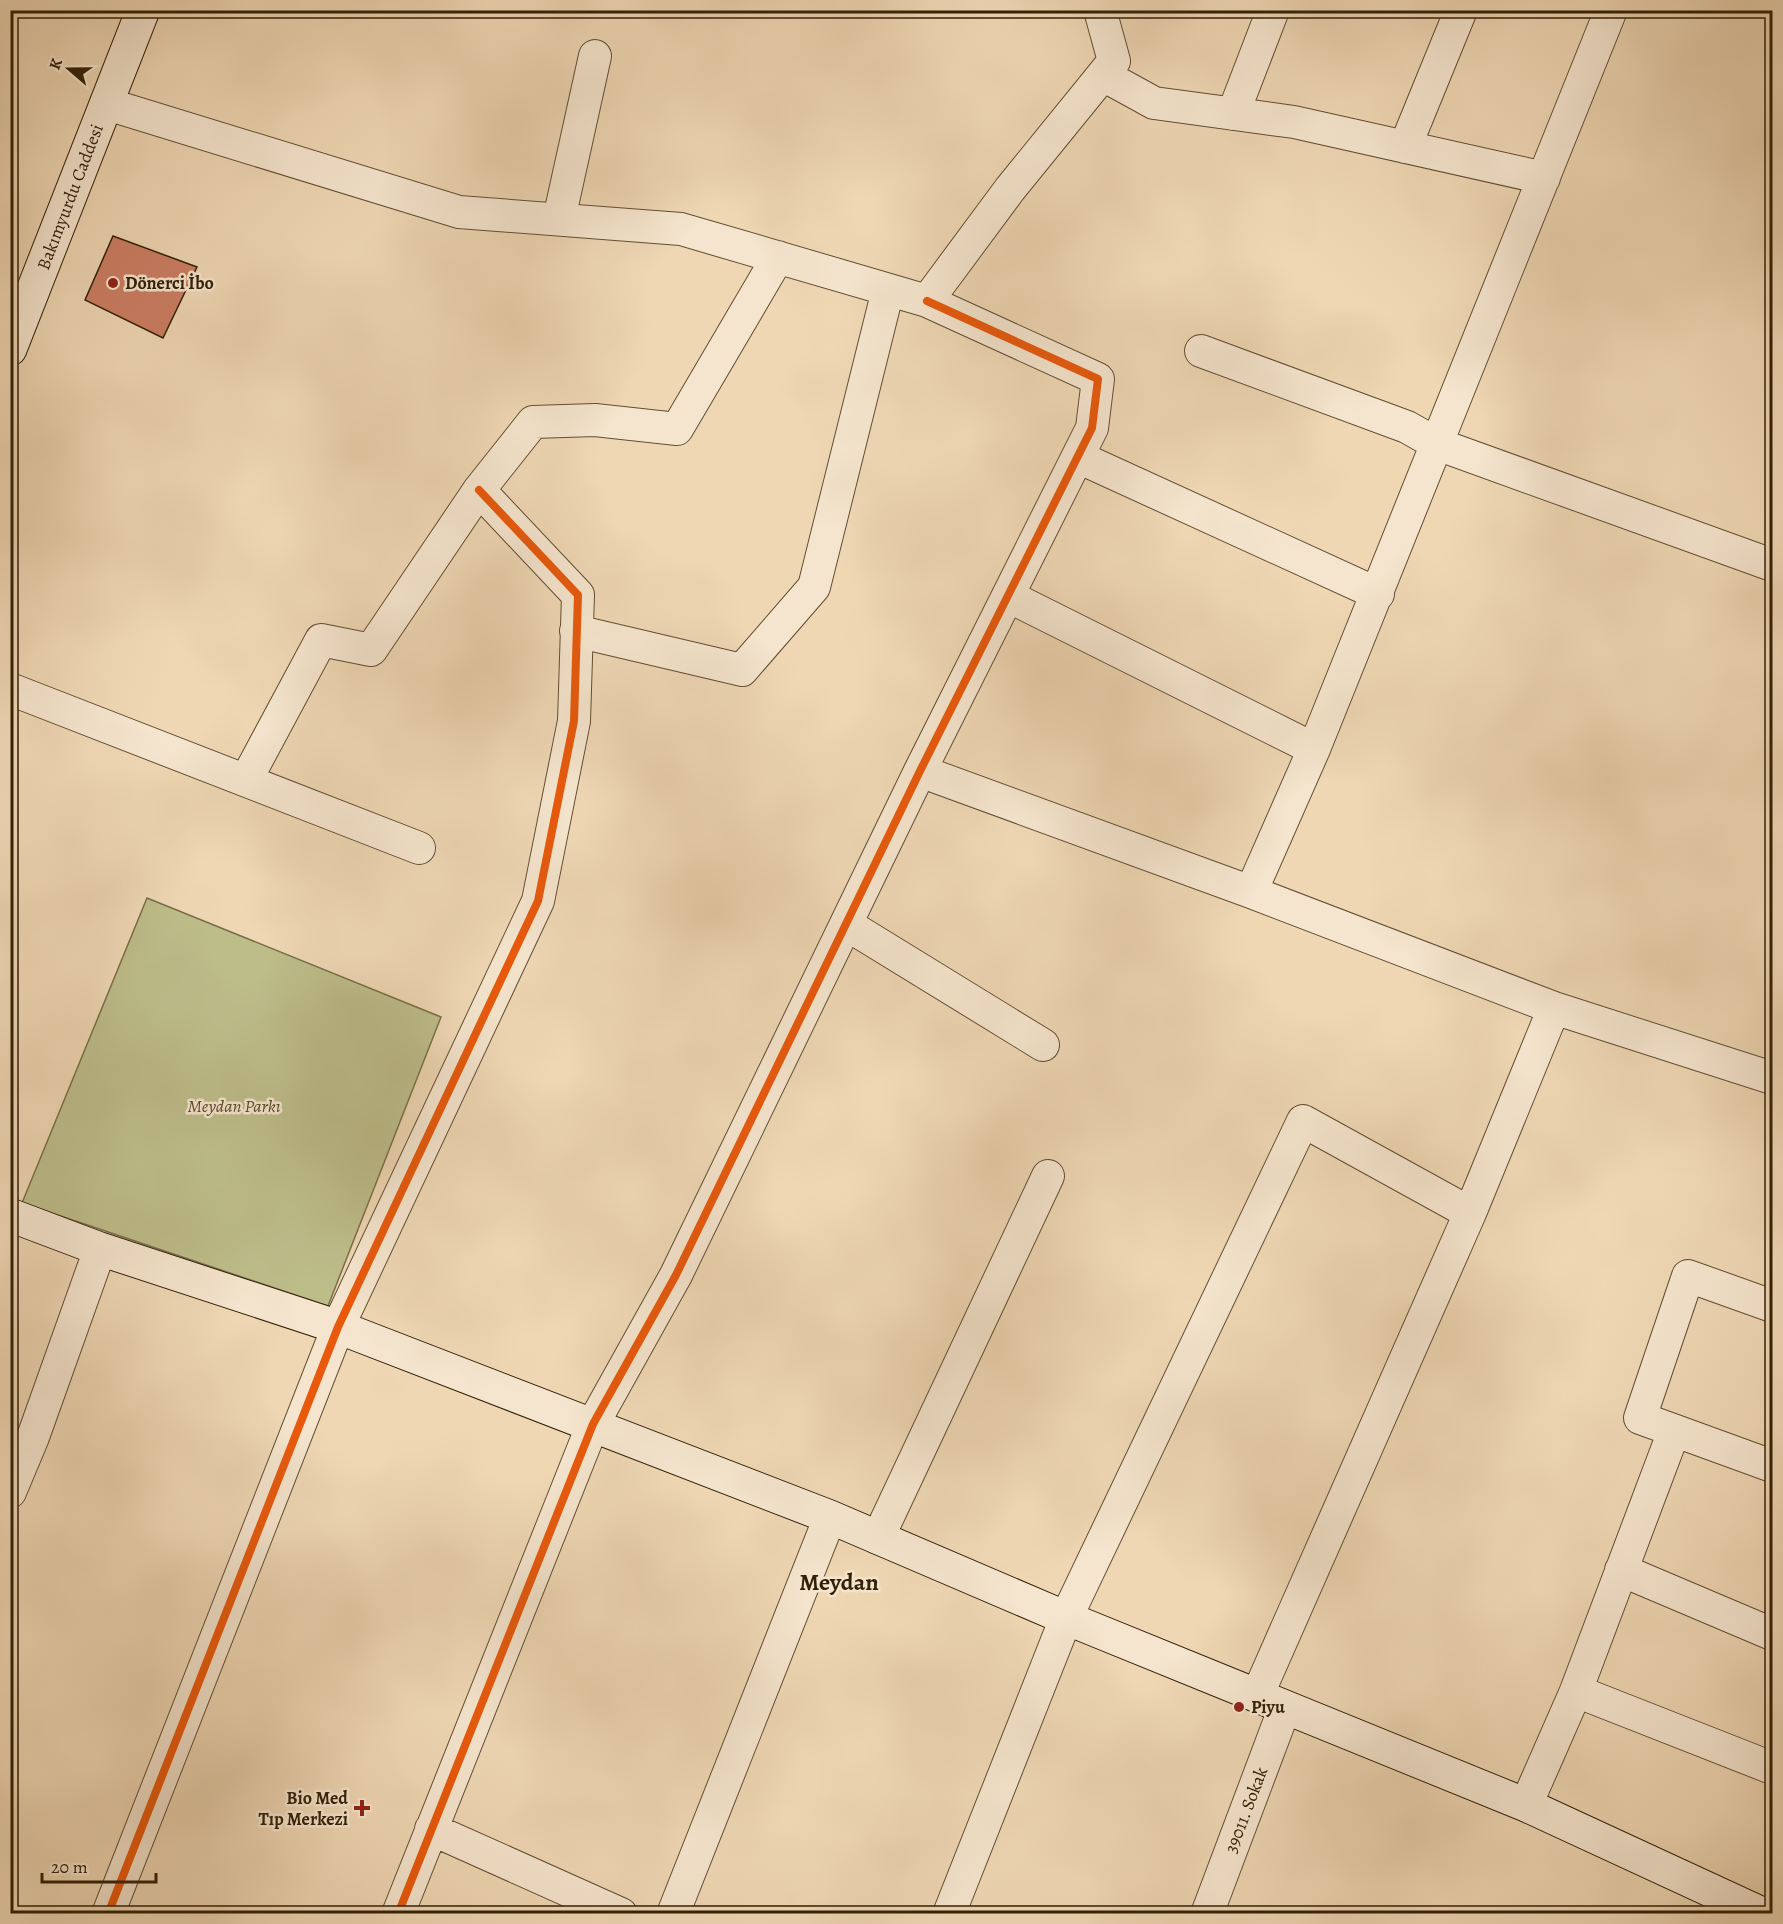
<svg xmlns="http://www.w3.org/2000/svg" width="1783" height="1924" font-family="Alegreya,serif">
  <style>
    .green { fill: #bdbd8a; stroke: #786f48; stroke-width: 1.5 }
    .building { fill: #cb7e64; stroke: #332107; stroke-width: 1.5 }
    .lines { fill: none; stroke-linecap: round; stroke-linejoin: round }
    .street-casing { stroke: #624e32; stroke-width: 34 }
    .secondary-casing { stroke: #332107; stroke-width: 35 }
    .street { stroke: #f5e5ce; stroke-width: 32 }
    .secondary { stroke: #f5e5ce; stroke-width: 33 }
    .cycleway-casing { stroke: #f5e5ce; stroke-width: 11 }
    .cycleway { stroke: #e8590c; stroke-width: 8 }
    .poi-dot { fill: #8f2418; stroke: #f5e5ce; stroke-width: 2 }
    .labels { text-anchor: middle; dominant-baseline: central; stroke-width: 5; stroke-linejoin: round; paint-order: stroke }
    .street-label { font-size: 18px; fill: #332107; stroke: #f5e5ce }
    .poi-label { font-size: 18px; font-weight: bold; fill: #332107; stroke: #f5e5ce; text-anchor: start }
    .park-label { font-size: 18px; font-style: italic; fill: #564828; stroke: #f5e5ce }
    .district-label { font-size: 24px; font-weight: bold; fill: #332107; stroke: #f5e5ce }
  </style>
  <rect width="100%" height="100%" fill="#efd7b4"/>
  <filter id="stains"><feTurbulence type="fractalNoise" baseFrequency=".00333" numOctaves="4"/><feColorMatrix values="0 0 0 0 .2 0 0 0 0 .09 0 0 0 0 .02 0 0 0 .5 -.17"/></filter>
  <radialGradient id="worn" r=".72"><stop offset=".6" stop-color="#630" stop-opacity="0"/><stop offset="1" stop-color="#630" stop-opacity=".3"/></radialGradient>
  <path class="green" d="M147,898L441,1017L328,1306L22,1203Z"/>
  <path class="building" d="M113,236L197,267L163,338L85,300Z"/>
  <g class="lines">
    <g class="street-casing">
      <path id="street" d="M1103,75L1154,103L1294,122L1544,178
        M107,104L459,212L681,229L927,301L1010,189L1114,61L1100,10
        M1233,114L1273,10
        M1405,147L1461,10
        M559,219L595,56
        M1201,351L1407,427L1437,444L1772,565
        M1078,457L1378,594
        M1008,596L1314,749
        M576,631L742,670L814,587L888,290
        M10,689L419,848
        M920,771L1251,892L1554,1008L1772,1078
        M246,780L321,640L371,650L479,490L533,422L595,420L677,429L778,257
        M1251,892L1314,749L1611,10
        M846,924L1043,1045
        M1772,1306L1688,1276L1640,1418L1772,1466
        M10,1492L33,1437L100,1249
        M878,1538L1048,1176
        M1621,1570L1772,1634
        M1576,1691L1772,1768
        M1257,1696L1470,1213L1554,1008
        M1526,1805L1576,1691L1674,1431
        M431,1829L621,1914
        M108,1914L338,1327L538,901L574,721L578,595L479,490
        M398,1914L593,1424L676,1275L920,771L1092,428L1098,379L927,301
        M673,1914L830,1517
        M949,1914L1066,1618L1303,1121L1470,1213
        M1207,1914L1285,1707"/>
    </g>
    <g class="secondary-casing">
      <path id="secondary" d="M10,349L143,10
        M10,1215L100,1249L338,1327L830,1517L1066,1618L1526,1805L1762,1914"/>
    </g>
    <use href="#street" class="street"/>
    <use href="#secondary" class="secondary"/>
    <g class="cycleway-casing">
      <path id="cycleway" d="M108,1914L338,1327L538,901L574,721L578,595L479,490
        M398,1914L593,1424L676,1275L920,771L1092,428L1098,379L927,301"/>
    </g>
    <use href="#cycleway" class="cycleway"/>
  </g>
  <g class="poi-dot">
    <circle cx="113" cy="283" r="6"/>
    <circle cx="1239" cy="1707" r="6"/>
    <path d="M359 1799h6v6h6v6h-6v6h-6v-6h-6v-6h6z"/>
  </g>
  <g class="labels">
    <g class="street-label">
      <text transform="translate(70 197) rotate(-69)">Bakımyurdu Caddesi</text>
      <text transform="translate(1246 1810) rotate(-69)">39011. Sokak</text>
    </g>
    <g class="poi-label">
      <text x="125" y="283">Dönerci İbo</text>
      <text x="1251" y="1707">Piyu</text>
      <text x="348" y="1798" text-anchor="end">Bio Med<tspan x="348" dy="21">Tıp Merkezi</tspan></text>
    </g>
    <g class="park-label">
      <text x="234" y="1106">Meydan Parkı</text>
    </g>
    <g class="district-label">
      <text x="839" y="1582">Meydan</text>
    </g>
  </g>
  <rect width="1783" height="1924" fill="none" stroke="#efd7b4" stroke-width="36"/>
  <rect x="12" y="12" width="1759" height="1900" fill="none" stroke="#332107" stroke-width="3"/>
  <rect x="18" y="18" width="1747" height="1888" fill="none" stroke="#332107" stroke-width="1.5"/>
  <g transform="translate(69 69) rotate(290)" stroke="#f5e5ce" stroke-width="4.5" paint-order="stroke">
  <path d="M0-4.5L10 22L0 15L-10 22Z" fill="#332107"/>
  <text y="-9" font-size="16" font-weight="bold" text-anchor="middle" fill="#332107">K</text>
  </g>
  <path d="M42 1873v9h114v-9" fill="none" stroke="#332107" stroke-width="3"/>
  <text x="51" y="1873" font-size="18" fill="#332107" stroke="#f5e5ce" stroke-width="4.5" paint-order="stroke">20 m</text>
  <rect width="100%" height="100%" filter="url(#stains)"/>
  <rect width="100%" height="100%" fill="url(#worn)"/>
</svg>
